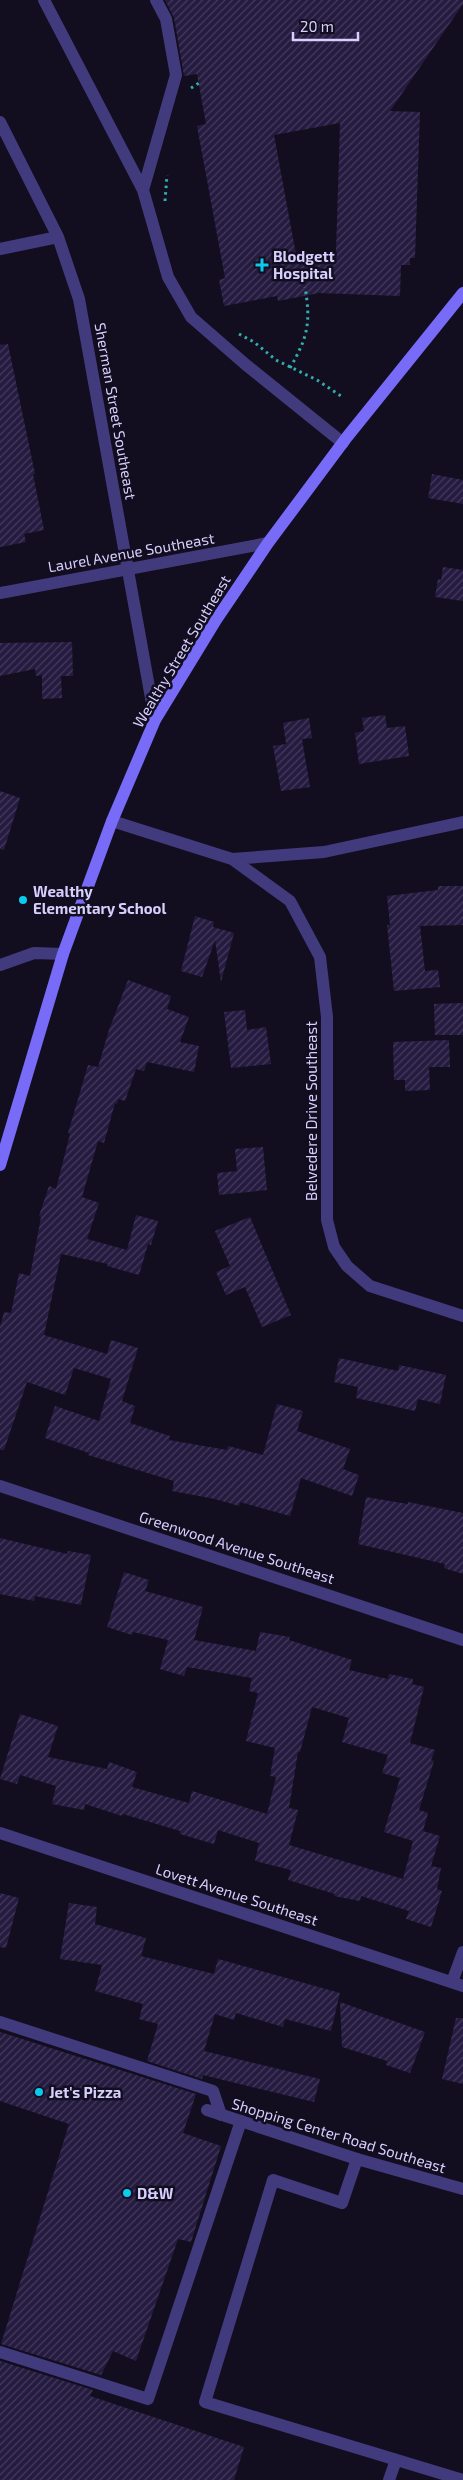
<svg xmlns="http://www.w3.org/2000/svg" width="463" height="2480" font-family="'Exo 2',sans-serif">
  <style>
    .building { fill: url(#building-hatch); fill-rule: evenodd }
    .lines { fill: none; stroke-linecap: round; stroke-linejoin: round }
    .path { stroke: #33adad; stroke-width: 3; stroke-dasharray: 2.5 4; stroke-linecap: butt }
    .service { stroke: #413b7d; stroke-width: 12 }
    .minor { stroke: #413b7d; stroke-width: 12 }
    .secondary { stroke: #776bf8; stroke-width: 12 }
    .poi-dot { fill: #0bcaee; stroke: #120e20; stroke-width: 2 }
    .labels { text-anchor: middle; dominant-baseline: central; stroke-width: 5; stroke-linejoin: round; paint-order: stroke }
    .poi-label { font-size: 15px; font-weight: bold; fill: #d7cffd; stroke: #120e20; text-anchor: start }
    .street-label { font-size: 15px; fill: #d7cffd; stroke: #120e20 }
  </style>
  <defs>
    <pattern id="building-hatch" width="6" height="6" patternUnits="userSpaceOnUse" patternTransform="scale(1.25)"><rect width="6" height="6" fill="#251b40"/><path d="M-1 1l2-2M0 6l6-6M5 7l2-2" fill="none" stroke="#443b5c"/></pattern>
  </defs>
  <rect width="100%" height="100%" fill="#120e20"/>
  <path class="building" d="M165,0H463V4L390,111L420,112L415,258H410V265H401L400,296L319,293L278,301L277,296L224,306L219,280L225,278L197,126L206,124L197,74L184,76L174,18ZM340,123L336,252L297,260L274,135Z
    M8,344L35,474H33L44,530L24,534L26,542L0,547V345Z
    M432,474L463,480V504L428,498Z
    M443,567L463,570V601L435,597L438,579L441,580Z
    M72,642L73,676H61L62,698L42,699V675L36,676L35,669L0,676V643Z
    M385,715L387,728L405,726L409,756L359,764L355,733L364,731L362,718Z
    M309,718L312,738L302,739L310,787L281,791L273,746L286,744L283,723Z
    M0,791L20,798L4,850L0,849Z
    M438,886H463V925L420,926L425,971L438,970L440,987L394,991L387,925H390L387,896L438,890Z
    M195,916L214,922L213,927L234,933L221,982L215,940L202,977L181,971Z
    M128,980L171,996L167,1009L189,1017L180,1042L199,1046L194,1072L147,1062L144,1071L136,1069L125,1101L118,1099L117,1104L115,1103L104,1143L98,1141L82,1197L99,1203L87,1239L127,1250L136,1215L158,1221L151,1245L148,1244L139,1275L107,1266L108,1264L61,1254L44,1335L107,1354L111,1340L138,1348L122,1401L135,1406L130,1423L170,1436L169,1440L227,1450L228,1446L263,1455L277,1404L303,1411L297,1431L350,1449L343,1469L359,1475L352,1496L301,1478L290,1516L240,1502L239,1506L215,1499L172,1491L174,1481L88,1455L89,1453L45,1438L55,1406L99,1421L111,1379L74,1368L65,1395L27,1382L4,1450H0V1327L4,1312L11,1313L19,1273L30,1276L41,1217L39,1216L49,1186L56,1189L70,1134L68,1133L88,1065L98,1067L109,1030Z
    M463,1003V1035H435L434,1004Z
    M245,1010L247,1030L266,1027L271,1064L231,1068L224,1012Z
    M449,1040L450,1067H429L430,1090L405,1091V1080H394L393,1042Z
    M263,1147L267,1190L219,1195L217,1173L237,1171L235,1149Z
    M250,1217L291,1315L262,1327L245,1287L226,1295L216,1272L230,1266L215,1231Z
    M339,1358L398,1371L399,1365L446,1375L440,1404L418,1399L415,1411L356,1398L358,1387L334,1382Z
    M366,1497L408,1504V1502L463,1513V1574L444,1568L445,1564L358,1544Z
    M0,1538L67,1554L68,1551L91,1555L81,1605L35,1596L34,1601L0,1594Z
    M124,1572L149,1580L145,1591L203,1607L194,1640L256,1651L260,1632L290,1637L289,1640L352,1660L349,1670L388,1679L389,1674L413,1679L412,1684L424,1687L410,1743L435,1750L431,1760L434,1761L419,1810L428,1813L423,1831L440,1836L431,1866L441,1868L437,1889L442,1891L431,1927L406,1919L409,1911L361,1896L360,1901L334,1896L335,1894L288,1880L291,1870L255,1861L259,1843L218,1830L214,1844L180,1834V1831L123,1814L122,1816L85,1804L84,1810L52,1804L56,1786L20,1775L17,1784L0,1779L20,1714L58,1726L48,1757L107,1769L109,1762L137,1772L132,1787L189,1803L192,1791L267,1814L276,1777L270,1776L275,1748L246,1741L258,1693L249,1691L252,1678L187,1667L184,1676L160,1669L168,1640L133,1632L132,1635L107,1627ZM312,1707L349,1718L342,1742L388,1755L382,1773L400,1778L384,1832L413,1841L403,1879L289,1845L298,1810L289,1808L298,1752H300Z
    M0,1893L19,1898L6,1948L0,1947Z
    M69,1903L97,1907L95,1924L146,1938L141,1956L214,1974L218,1959L340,1993L331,2031L285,2019L283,2027L236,2013L234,2020L215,2014L204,2051L320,2079L314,2102L203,2075L202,2079L147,2061L158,2024L139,2019L143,2004L95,1991L102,1965L60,1959Z
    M340,2002L425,2032L410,2073L386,2065L387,2061L342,2047Z
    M456,2018H463V2084L442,2079Z
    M0,2032L196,2094L183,2133L221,2146L191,2242L178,2239L136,2361L113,2351L101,2375L1,2344L69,2124L0,2101Z
    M0,2361L93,2390L90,2396L244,2447L234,2480H0Z"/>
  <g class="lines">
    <path class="path" d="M191,88L199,83
      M165,201L167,175
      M239,334L254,342L276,360L317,380L344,398
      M290,368C308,337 311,322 305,287"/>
    <path class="service" d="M44,0L143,190L168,277L191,317L245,364L343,443
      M143,190L176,75L166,19L156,0
      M0,965L34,953L63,954
      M0,2022L213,2091L221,2115
      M357,2159L342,2203L273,2180L205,2402L463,2480
      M0,2352L148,2399L241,2121
      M389,2480L396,2460"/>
    <path class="minor" d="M0,122L58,237L79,299L155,720
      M0,249L58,237
      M0,593L268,543
      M112,821L232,859L290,901L320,957L327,1017V1220L334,1247L347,1266L370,1286L463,1316
      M232,859L324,852L463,822
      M0,1486L463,1640
      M0,1833L463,1986
      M452,1982L463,1952
      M207,2110L357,2159L463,2189"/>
    <path class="secondary" d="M0,1165L63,954L112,821L155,720L216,620L268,543L347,437L463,293"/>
  </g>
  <g class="poi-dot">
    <path d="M259.5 257.5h5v5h5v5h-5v5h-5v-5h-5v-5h5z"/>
    <circle cx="23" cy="900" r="5"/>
    <circle cx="39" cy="2092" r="5"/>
    <circle cx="127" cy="2193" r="5"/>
  </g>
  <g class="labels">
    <g class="poi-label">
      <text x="273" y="256">Blodgett<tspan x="273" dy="17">Hospital</tspan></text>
      <text x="33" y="891">Wealthy<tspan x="33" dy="17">Elementary School</tspan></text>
      <text x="49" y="2092">Jet's Pizza</text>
      <text x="137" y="2193">D&amp;W</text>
    </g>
    <g class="street-label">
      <text transform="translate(116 411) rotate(80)">Sherman Street Southeast</text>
      <text transform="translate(131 552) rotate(-10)">Laurel Avenue Southeast</text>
      <text transform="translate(181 651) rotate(-59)">Wealthy Street Southeast</text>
      <text transform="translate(311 1111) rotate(-90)">Belvedere Drive Southeast</text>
      <text transform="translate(237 1547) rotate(18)">Greenwood Avenue Southeast</text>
      <text transform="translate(237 1894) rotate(18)">Lovett Avenue Southeast</text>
      <text transform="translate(339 2135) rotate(17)">Shopping Center Road Southeast</text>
    </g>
  </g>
  <path d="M293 32v8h65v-8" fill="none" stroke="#d7cffd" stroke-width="2.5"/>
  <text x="300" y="32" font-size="15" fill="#d7cffd" stroke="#120e20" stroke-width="4" paint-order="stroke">20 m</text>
</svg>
